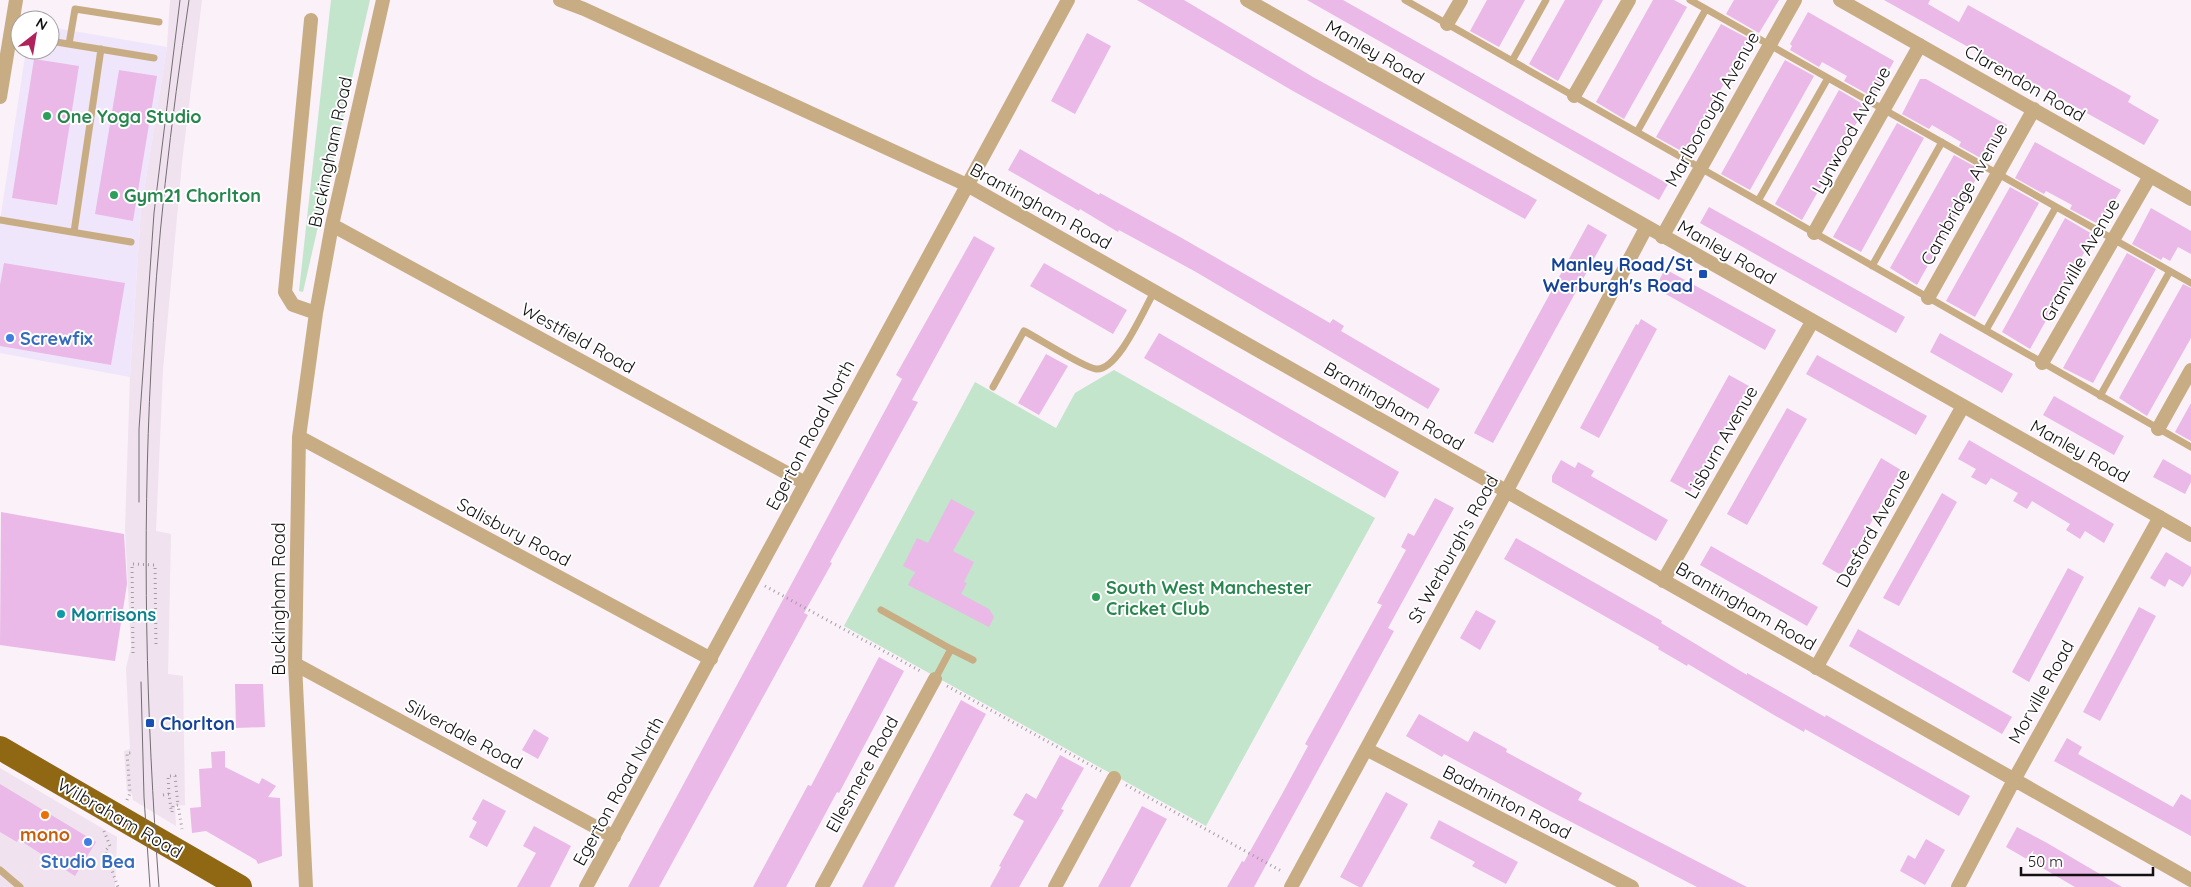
<svg xmlns="http://www.w3.org/2000/svg" width="2191" height="887" font-family="Quicksand,sans-serif">
  <style>
    .built { fill: #f0e2ef }
    .industrial { fill: #f0e6fb }
    .green { fill: #c2e5cb }
    .building { fill: #eab9e7 }
    .lines { fill: none; stroke-linecap: round; stroke-linejoin: round }
    .path { stroke: #a39ca2; stroke-width: 3; stroke-dasharray: 1 4; stroke-linecap: butt }
    .service { stroke: #c8ad84; stroke-width: 7 }
    .minor { stroke: #c8ad84; stroke-width: 14 }
    .trunk { stroke: #906814; stroke-width: 24 }
    .tram { stroke: #736e72; stroke-width: 1 }
    .leisure-dot { fill: #2e9e5b; stroke: #fff; stroke-width: 2 }
    .transit-dot { fill: #1a4fb4; stroke: #fff; stroke-width: 2 }
    .shop-dot { fill: #3f7fe0; stroke: #fff; stroke-width: 2 }
    .culture-dot { fill: #0f9aa8; stroke: #fff; stroke-width: 2 }
    .food-dot { fill: #e8710a; stroke: #fff; stroke-width: 2 }
    .labels { text-anchor: middle; dominant-baseline: central; stroke-width: 4; stroke-linejoin: round; paint-order: stroke }
    .street-label { font-size: 18px; fill: #131012; stroke: #fff }
    .leisure-label { font-size: 18px; font-weight: bold; fill: #27864d; stroke: #fff; text-anchor: start }
    .transit-label { font-size: 18px; font-weight: bold; fill: #164399; stroke: #fff; text-anchor: end }
    .shop-label { font-size: 18px; font-weight: bold; fill: #366cbe; stroke: #fff; text-anchor: start }
    .culture-label { font-size: 18px; font-weight: bold; fill: #0d838f; stroke: #fff; text-anchor: start }
    .food-label { font-size: 18px; font-weight: bold; fill: #c56008; stroke: #fff }
  </style>
  <rect width="100%" height="100%" fill="#faf1f9"/>
  <path class="built" d="M170,0H202L182,162L163,370L156,531L171,534L168,674L183,676L185,805L175,806L176,826L133,800L132,794L127,791L124,751L130,749L126,668L131,647L125,530L130,377L141,210L167,47Z
    M0,768L117,837L115,887H0Z"/>
  <path class="industrial" d="M50,27L167,47L141,210L130,377L0,353V221L26,50H50Z"/>
  <path class="green" d="M331,0H370L303,292L299,291Z
    M1114,370L1375,518L1206,826L844,626L975,382L1056,428L1075,393Z"/>
  <path class="building" d="M1137,0H1184L1313,77L1537,200L1525,219L1293,91Z
    M1307,0H1343L1668,184L1659,200Z
    M1487,0H1525L1499,47L1470,31Z
    M1565,0H1603L1558,81L1529,64Z
    M1653,0H1674L1687,7L1624,119L1596,102Z
    M1734,0H1779L1759,33L1726,14Z
    M1884,0H1930L1928,4L1959,22L1968,5L2131,96L2128,102L2159,120L2144,145Z
    M1808,12L1894,61L1876,93L1874,92L1871,96L1844,81L1847,76L1822,62L1819,67L1790,50L1792,46L1790,44Z
    M1721,24L1749,39L1685,153L1656,137Z
    M1087,33L1111,46L1075,114L1051,101Z
    M34,59L79,66L57,205L12,198Z
    M1785,60L1814,76L1750,190L1721,174Z
    M119,70L157,76L133,221L95,214Z
    M1920,79H1926L2007,125L1986,161L1959,146L1961,142L1932,125L1929,129L1902,114Z
    M1839,90L1866,106L1802,220L1775,204Z
    M1897,123L1924,138L1861,252L1833,237Z
    M2035,142L2121,190L2100,225L2070,209L2072,205L2046,191L2044,194L2015,178Z
    M1020,149L1099,195L1100,193L1180,237L1330,323L1333,319L1344,326L1341,331L1440,389L1428,409L1196,272L1119,230L1118,232L1080,209L1079,211L1008,170Z
    M1954,155L1981,170L1917,285L1890,268Z
    M2010,187L2039,203L1975,317L1946,301Z
    M1709,207L1905,317L1896,333L1700,223Z
    M2151,208L2191,231V254L2178,247L2170,261L2163,257L2161,260L2132,244Z
    M2065,218L2094,235L2030,349L2002,332Z
    M1588,224L1607,235L1493,443L1474,433Z
    M974,236L995,248L912,400L918,402L830,562L832,563L804,613L808,615L659,887H628L902,379L896,375Z
    M2127,253L2156,269L2093,383L2063,368Z
    M4,263L125,283L111,365L0,346V285Z
    M1044,263L1127,310L1113,334L1030,286Z
    M1665,269L1776,330L1765,350L1655,288Z
    M2183,284L2191,288V338L2147,416L2119,398Z
    M1641,319L1657,329L1599,438L1580,428L1636,324L1638,325Z
    M1159,333L1399,472L1385,498L1144,358Z
    M1940,333L2013,374L2002,393L1930,352Z
    M1046,354L1068,366L1039,415L1018,403Z
    M1817,355L1927,416L1916,435L1806,374Z
    M1729,375L1749,386L1690,492L1670,481Z
    M2054,396L2124,436L2114,455L2043,415Z
    M2191,403V441L2175,432Z
    M1787,408L1807,419L1747,525L1727,514Z
    M1969,440L2114,524L2104,543L2085,531L2080,539L2066,530L2070,524L2032,501L2027,509L2013,501L2018,493L1991,478L1986,485L1971,477L1976,469L1958,459Z
    M1881,458L1901,470L1841,575L1822,564Z
    M2163,459L2191,475V482L2185,494L2153,477Z
    M1561,460L1575,468L1578,462L1594,471L1591,476L1668,520L1656,541L1552,482V476Z
    M1942,493L1957,502L1899,606L1883,598Z
    M1435,498L1454,508L1388,628L1394,631L1254,887H1227L1242,861L1244,862L1281,796L1308,746L1305,744L1382,605L1377,603L1406,550L1401,547L1408,533L1414,536Z
    M951,499L975,512L953,551L974,562L964,582L967,583L961,594L989,609L994,617L989,627L908,585L915,572L903,566L917,538L928,543Z
    M1,512L124,534L127,584L115,661L0,645Z
    M1516,538L1662,621L1661,623L1747,675V673L1825,717L1826,715L1970,796L1959,816L1805,729L1804,732L1774,715L1688,664L1687,666L1658,649L1659,647L1504,559Z
    M1711,546L1818,607L1807,626L1700,565Z
    M2166,552L2191,567V574L2183,587L2169,579L2165,587L2150,578Z
    M2068,568L2084,577L2029,682L2012,672Z
    M2139,607L2156,616L2100,721L2083,712Z
    M1476,610L1496,621L1480,650L1460,638Z
    M1858,629L2012,717L2002,734L1849,646Z
    M879,657L904,671L839,793L837,792L786,887H753L808,785L811,786Z
    M235,684H263L265,727L236,728Z
    M961,700L986,714L919,840L894,887H862Z
    M1419,714L1468,742L1474,731L1507,749L1506,752L1582,793L1578,800L1747,887H1697L1550,811L1444,754L1442,757L1406,736Z
    M534,729L549,738L538,759L522,750Z
    M2067,738L2082,747L2078,754L2173,807L2181,794L2191,800V836L2054,761Z
    M225,751V767L259,784L262,778L276,786L268,797L280,798L282,856L258,864L256,860L206,831L192,833L190,808L201,807L199,769L212,768L211,752Z
    M1060,755L1084,768L1061,809L1064,810L1019,887H990L1001,867L999,866L1024,821L1013,815L1026,793L1036,799Z
    M0,784L96,842L75,876L18,839L17,842L0,832Z
    M1386,792L1408,804L1362,887H1359L1340,877Z
    M483,799L506,811L487,847L469,837L477,822L472,819Z
    M1142,806L1167,819L1143,863L1130,887H1098Z
    M1439,820L1518,862L1506,884L1472,866L1475,862L1430,838Z
    M534,826L571,846L550,887H517L536,853L523,846Z
    M2017,827L2047,843L2122,887H2075L2006,847Z
    M1926,839L1945,850L1925,885L1900,871L1908,855L1915,859Z"/>
  <g class="lines">
    <path class="path" d="M765,586L922,672
      M133,653L132,564L155,565L156,645
      M947,686L1101,771
      M1126,785L1283,872
      M169,794L168,776H175L178,805
      M163,795L169,794L171,809
      M127,800L130,793L127,753H132
      M172,812L173,806L178,805L182,829
      M104,831L110,846L105,851L118,887"/>
    <path class="service" d="M1405,0L2191,447
      M1690,0L2191,283
      M50,41L154,58
      M69,44L75,9L159,22
      M1512,61L1546,0
      M1637,132L1706,9
      M1758,201L1828,78
      M0,220L131,242
      M74,232L101,49
      M1872,266L1942,142
      M1986,330L2056,207
      M993,387L1024,331C1038,338 1084,368 1096,369C1118,371 1144,309 1154,292
      M2100,396L2170,271
      M881,610L951,649L935,679
      M951,649L973,660
      M0,870L20,887"/>
    <path class="minor" d="M560,0L584,9L967,185L2191,880
      M1247,0L2191,535
      M1840,0L2191,199
      M311,20L285,292L293,305L316,313
      M1447,24L1461,0
      M1574,96L1629,0
      M0,97L16,0
      M332,225L805,483
      M1814,233L1920,45
      M1662,237L1795,0
      M1928,298L2034,109
      M2042,363L2150,176
      M2158,429L2191,370
      M299,437L711,659
      M1663,581L1812,322
      M295,664L614,837
      M1816,668L1963,406
      M1366,749L1632,887
      M306,887L295,664L299,437L316,313L332,225L383,0
      M586,887L1068,0
      M822,887L935,679
      M1055,887L1114,778
      M1291,887L1506,492L1646,228
      M1958,887L2014,780L2160,517"/>
    <path class="trunk" d="M0,748L240,887"/>
    <path class="tram" d="M139,502V429L154,213L180,0
      M141,682L144,797L150,887
      M159,887C146,715 142,541 151,369C156,245 171,122 189,0"/>
  </g>
  <g class="leisure-dot">
    <circle cx="47" cy="116" r="5"/>
    <circle cx="114" cy="195" r="5"/>
    <circle cx="1096" cy="597" r="5"/>
  </g>
  <g class="transit-dot">
    <rect x="1698" y="269" width="10" height="10" rx="2.5"/>
    <rect x="145" y="718" width="10" height="10" rx="2.5"/>
  </g>
  <g class="shop-dot">
    <circle cx="10" cy="338" r="5"/>
    <circle cx="88" cy="842" r="5"/>
  </g>
  <circle class="culture-dot" cx="61" cy="614" r="5"/>
  <circle class="food-dot" cx="45" cy="815" r="5"/>
  <g class="labels">
    <g class="street-label">
      <text transform="translate(1375 52) rotate(30)">Manley Road</text>
      <text transform="translate(2025 83) rotate(30)">Clarendon Road</text>
      <text transform="translate(1712 109) rotate(-61)">Marlborough Avenue</text>
      <text transform="translate(1851 130) rotate(-61)">Lynwood Avenue</text>
      <text transform="translate(330 152) rotate(-78)">Buckingham Road</text>
      <text transform="translate(1964 194) rotate(-61)">Cambridge Avenue</text>
      <text transform="translate(1041 206) rotate(29)">Brantingham Road</text>
      <text transform="translate(1727 252) rotate(30)">Manley Road</text>
      <text transform="translate(2080 260) rotate(-60)">Granville Avenue</text>
      <text transform="translate(578 338) rotate(29)">Westfield Road</text>
      <text transform="translate(1394 406) rotate(30)">Brantingham Road</text>
      <text transform="translate(810 435) rotate(-62)">Egerton Road North</text>
      <text transform="translate(1721 442) rotate(-60)">Lisburn Avenue</text>
      <text transform="translate(2080 451) rotate(29)">Manley Road</text>
      <text transform="translate(1873 528) rotate(-61)">Desford Avenue</text>
      <text transform="translate(514 532) rotate(28)">Salisbury Road</text>
      <text transform="translate(1453 549) rotate(-61)">St Werburgh's Road</text>
      <text transform="translate(278 599) rotate(-90)">Buckingham Road</text>
      <text transform="translate(1746 606) rotate(30)">Brantingham Road</text>
      <text transform="translate(2041 692) rotate(-61)">Morville Road</text>
      <text transform="translate(464 734) rotate(28)">Silverdale Road</text>
      <text transform="translate(862 774) rotate(-61)">Ellesmere Road</text>
      <text transform="translate(618 791) rotate(-61)">Egerton Road North</text>
      <text transform="translate(1507 802) rotate(27)">Badminton Road</text>
      <text transform="translate(120 818) rotate(30)">Wilbraham Road</text>
    </g>
    <g class="leisure-label">
      <text x="57" y="116">One Yoga Studio</text>
      <text x="124" y="195">Gym21 Chorlton</text>
      <text x="1106" y="587">South West Manchester<tspan x="1106" dy="21">Cricket Club</tspan></text>
    </g>
    <g class="transit-label">
      <text x="1693" y="264">Manley Road/St<tspan x="1693" dy="21">Werburgh's Road</tspan></text>
      <text x="160" y="723" text-anchor="start">Chorlton</text>
    </g>
    <g class="shop-label">
      <text x="20" y="338">Screwfix</text>
      <text x="88" y="861" text-anchor="middle">Studio Bea</text>
    </g>
    <g class="culture-label">
      <text x="71" y="614">Morrisons</text>
    </g>
    <g class="food-label">
      <text x="45" y="834">mono</text>
    </g>
  </g>
  <g transform="translate(35 35) rotate(31)"><circle r="24" fill="#ffffff" stroke="#a19fa0"/>
  <path d="M0-4L9 19L0 12L-9 19Z" fill="#b0225b"/>
  <text y="-8" font-size="14" font-weight="bold" text-anchor="middle" fill="#131012">N</text>
  </g>
  <path d="M2021 867v8h132v-8" fill="none" stroke="#131012" stroke-width="2.5"/>
  <text x="2028" y="867" font-size="15" fill="#131012" stroke="#ffffff" stroke-width="4" paint-order="stroke">50 m</text>
</svg>
